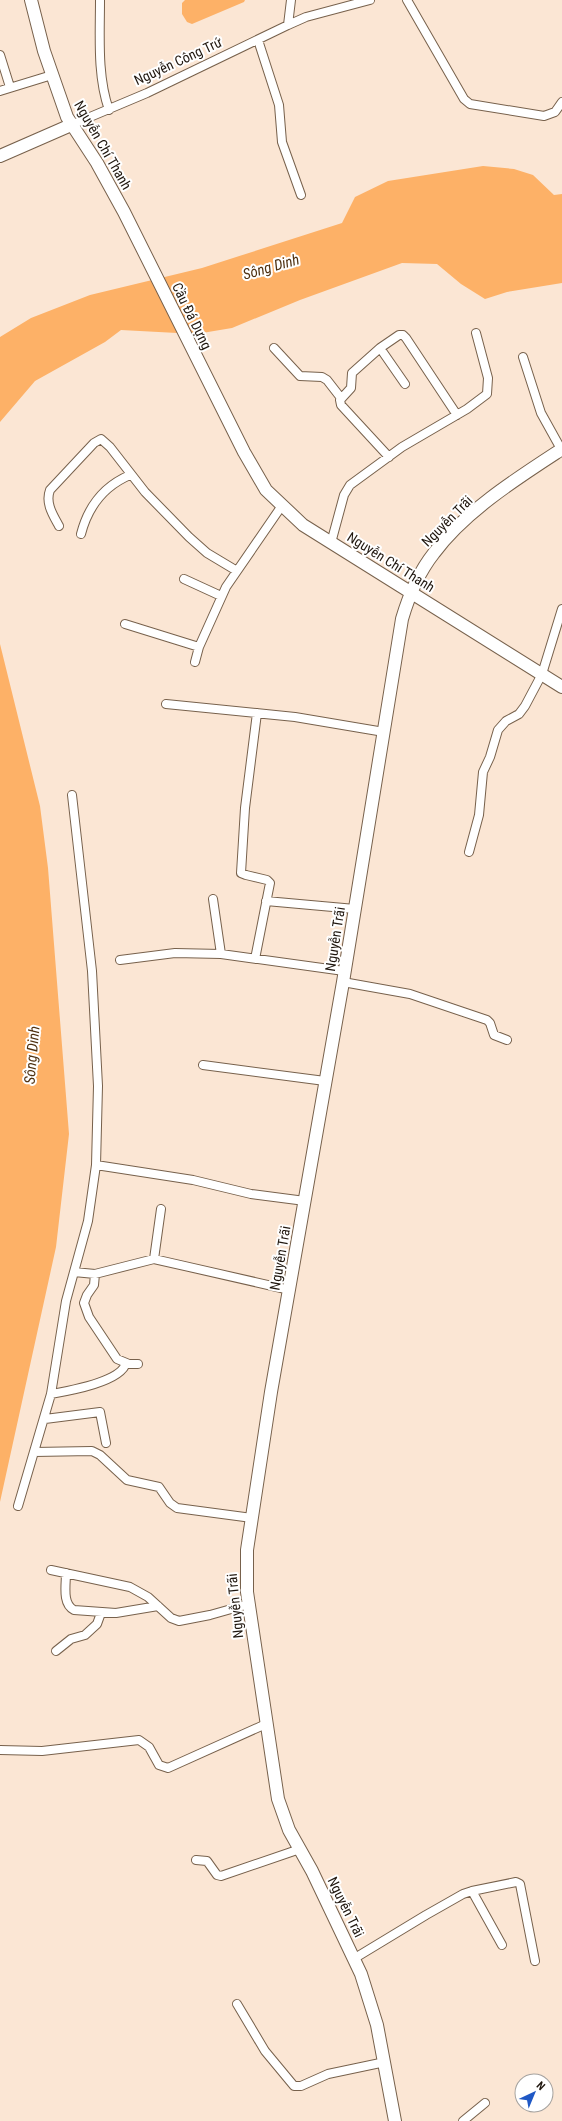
<svg xmlns="http://www.w3.org/2000/svg" width="562" height="2121" font-family="'Roboto Condensed',sans-serif">
  <style>
    .water { fill: #fdb167 }
    .lines { fill: none; stroke-linecap: round; stroke-linejoin: round }
    .street-casing { stroke: #77614c; stroke-width: 10 }
    .secondary-casing { stroke: #77614c; stroke-width: 14 }
    .street { stroke: #fff; stroke-width: 8 }
    .secondary { stroke: #fff; stroke-width: 12 }
    .labels { text-anchor: middle; dominant-baseline: central; stroke-width: 4; stroke-linejoin: round; paint-order: stroke }
    .street-label { font-size: 14px; fill: #1f160e; stroke: #fff }
    .water-label { font-size: 15px; font-style: italic; fill: #503212; stroke: #fff }
  </style>
  <rect width="100%" height="100%" fill="#fbe6d4"/>
  <path class="water" d="M185,0H245L244,2L192,24L187,22L182,14V3Z
    M483,166L514,169L533,175L554,195L562,194V283L507,292L485,299L461,284L437,264L402,263L300,300L232,328L196,334L121,330L105,342L35,381L0,422V337L31,318L90,295L202,268L342,223L355,197L388,181Z
    M0,644L40,806L48,868L69,1134L56,1247L0,1502Z"/>
  <g class="lines">
    <g class="street-casing">
      <path id="street" d="M100,0C100,36 97,76 109,110
        M407,0L464,99L470,104L544,116L555,112L562,102
        M288,25L291,0
        M258,40L279,105L282,142L301,195
        M0,55L10,87
        M0,91L52,75
        M71,125L147,93L288,25L306,17L370,0
        M274,348L300,376L322,377L327,380L341,398
        M380,348L405,384
        M523,357L541,413L561,449
        M389,457L341,405L340,400L351,388L352,373L380,348L399,335H403L406,338L457,415
        M59,526C53,515 45,503 50,490L94,443L101,439L110,447L145,492L189,537L207,553L237,571
        M81,534C88,507 104,486 130,475
        M331,543L344,495L350,485L402,447L467,409L487,394L488,378L476,333
        M184,579L221,596
        M125,624L199,647L226,587L281,507
        M195,662L199,647
        M166,704L295,717L384,732
        M469,852L479,815L483,772L490,757L498,730L506,721L519,714L525,706L542,674L562,609
        M213,899L221,954
        M266,901L355,909
        M255,959L270,883L267,880L246,875L241,873L245,808L257,713
        M120,960L175,953L221,954L344,971
        M343,982L410,994L487,1020L490,1023L494,1035L507,1040
        M203,1065L325,1081
        M96,1165L193,1180L251,1194L305,1201
        M154,1259L161,1209
        M74,1272L95,1274L154,1259L290,1290
        M95,1274L94,1285L87,1295L84,1303L89,1317L117,1359L129,1364H138
        M51,1394C68,1391 121,1382 126,1363
        M45,1419L100,1412L106,1443
        M34,1452L92,1451L100,1455L127,1480L159,1487L170,1503L177,1508L252,1518
        M18,1506L51,1394L66,1301L88,1221L96,1165L98,1086L92,971L72,795
        M51,1570L130,1587L148,1597L171,1618L179,1621L210,1615L249,1604
        M66,1573C66,1585 62,1604 74,1610L116,1613L158,1606
        M56,1651L71,1639L85,1635L97,1624L101,1613
        M0,1750L42,1751L139,1740L149,1747L159,1765L168,1768L266,1724
        M196,1860L207,1861L217,1875L221,1876L300,1849
        M472,1891L516,1882L520,1884L535,1961
        M355,1958L426,1915L463,1894L472,1891L502,1945
        M237,2004L265,2051L294,2086H301L328,2074L385,2062
        M463,2121L485,2103"/>
    </g>
    <g class="secondary-casing">
      <path id="secondary" d="M31,0L44,51L67,117L97,163L124,212L244,452L266,490L303,525L562,687
        M0,156L71,125
        M395,2121L377,2025L361,1974L312,1871L289,1830L278,1799L247,1592V1550L271,1392L343,982L402,619C409,595 419,572 434,553C465,511 519,477 562,449"/>
    </g>
    <use href="#street" class="street"/>
    <use href="#secondary" class="secondary"/>
  </g>
  <g class="labels">
    <g class="street-label">
      <text transform="translate(178 61) rotate(-25)">Nguyễn Công Trứ</text>
      <text transform="translate(103 145) rotate(60)">Nguyễn Chí Thanh</text>
      <text transform="translate(192 316) rotate(64)">Cầu Đá Dựng</text>
      <text transform="translate(447 521) rotate(-45)">Nguyễn Trãi</text>
      <text transform="translate(391 562) rotate(32)">Nguyễn Chí Thanh</text>
      <text transform="translate(335 939) rotate(-81)">Nguyễn Trãi</text>
      <text transform="translate(280 1258) rotate(-80)">Nguyễn Trãi</text>
      <text transform="translate(235 1606) rotate(-96)">Nguyễn Trãi</text>
      <text transform="translate(346 1907) rotate(64)">Nguyễn Trãi</text>
    </g>
    <g class="water-label">
      <text transform="translate(271 267) rotate(-16)">Sông Dinh</text>
      <text transform="translate(32 1055) rotate(-85)">Sông Dinh</text>
    </g>
  </g>
  <g transform="translate(534 2093) rotate(44)"><circle r="19" fill="#ffffff" stroke="#a5a29f"/>
  <path d="M0-3L7 15L0 10L-7 15Z" fill="#1f58c5"/>
  <text y="-6" font-size="11" font-weight="bold" text-anchor="middle" fill="#1f160e">N</text>
  </g>
</svg>
